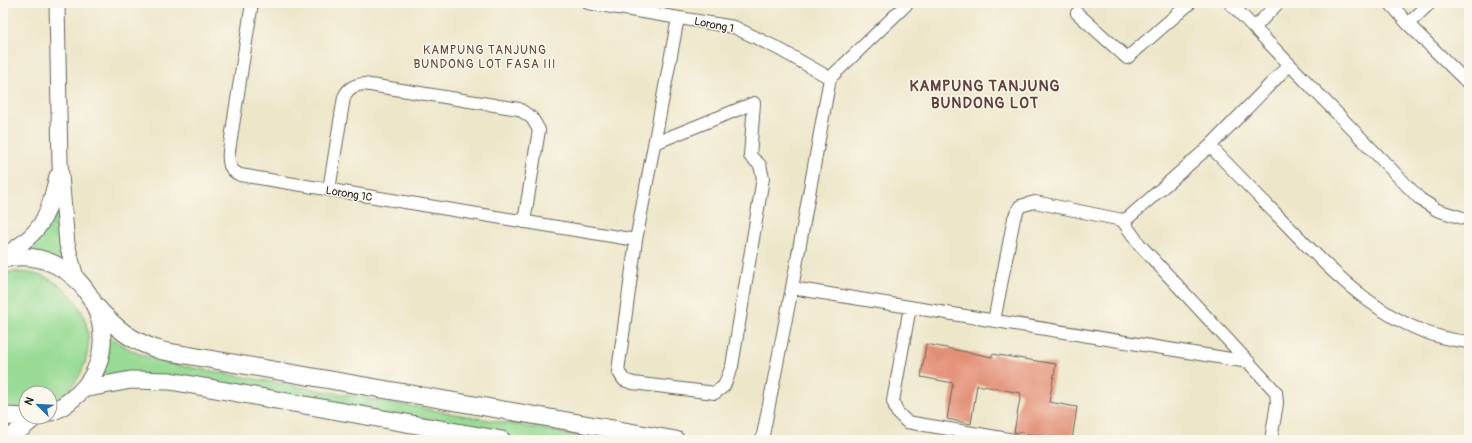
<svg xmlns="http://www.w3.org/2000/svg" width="1472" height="443" font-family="Pangolin,sans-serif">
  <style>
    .green { fill: #97db94; stroke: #5a7c58 }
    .building { fill: #e38f76 }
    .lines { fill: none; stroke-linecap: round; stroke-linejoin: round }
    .minor-casing { stroke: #656359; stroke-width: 14 }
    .tertiary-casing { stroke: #656359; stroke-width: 17 }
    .secondary-casing { stroke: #656359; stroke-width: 19 }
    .minor { stroke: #fff; stroke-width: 12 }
    .tertiary { stroke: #fff; stroke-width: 15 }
    .secondary { stroke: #fff; stroke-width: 17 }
    .labels { text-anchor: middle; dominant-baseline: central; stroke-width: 3; stroke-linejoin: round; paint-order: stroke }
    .street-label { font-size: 11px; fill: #1c1c1c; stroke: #fbf7ec }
    .neighbourhood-label { font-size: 12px; letter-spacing: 1px; fill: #62443c; stroke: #fbf7ec }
    .district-label { font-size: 15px; font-weight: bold; letter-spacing: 1px; fill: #62443c; stroke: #fbf7ec }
  </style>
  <rect width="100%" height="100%" fill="#fbf7ec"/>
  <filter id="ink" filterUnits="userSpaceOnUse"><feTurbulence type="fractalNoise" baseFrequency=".025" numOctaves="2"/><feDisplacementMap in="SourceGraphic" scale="8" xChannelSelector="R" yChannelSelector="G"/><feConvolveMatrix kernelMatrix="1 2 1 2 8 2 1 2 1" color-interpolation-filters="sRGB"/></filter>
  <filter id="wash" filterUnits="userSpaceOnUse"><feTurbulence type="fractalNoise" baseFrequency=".012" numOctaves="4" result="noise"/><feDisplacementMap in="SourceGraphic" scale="16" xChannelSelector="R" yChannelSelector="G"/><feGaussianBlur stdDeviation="0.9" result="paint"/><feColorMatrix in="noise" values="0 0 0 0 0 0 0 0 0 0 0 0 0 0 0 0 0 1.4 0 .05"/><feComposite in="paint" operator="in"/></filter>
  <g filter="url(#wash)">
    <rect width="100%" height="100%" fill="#ede7ca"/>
    <path class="green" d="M57,205L65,266L19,254Z
      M11,272C23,272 36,273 47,278C102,304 101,376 50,405V393H26V413L3,411V274Z
      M107,334C127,350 142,356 165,363L602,440H520L163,378L100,385L108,353Z"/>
    <g id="blocks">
      <path class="building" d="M926,344L992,357V354L1056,364L1049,402L1077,407L1072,440L1014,432L1021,393L977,385L971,424L947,419L953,383L921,377Z"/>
    </g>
  </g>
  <g filter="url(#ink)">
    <use href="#blocks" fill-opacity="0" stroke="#656359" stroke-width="1"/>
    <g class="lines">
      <g class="minor-casing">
        <path id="minor" d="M252,3L229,151C228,163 229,170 240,175L636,240
          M588,3L734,27L777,48L830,78
          M1230,3L1420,199L1437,210L1469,220
          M1390,3L1408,24L1469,84
          M1077,13L1127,58L1190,3
          M1408,24L1430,3
          M1254,28L1278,3
          M830,78L908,3
          M655,143L754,103L750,156L760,165L763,178L732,366L724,386L715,393L633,383L624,380L618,371L636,240L678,18
          M1210,146C1235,172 1260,198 1286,224C1336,276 1392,335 1469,342
          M329,190L344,97C348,88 354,85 364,84L519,109L532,118L539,130L524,222
          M1122,220L1140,245L1276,392L1277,403L1271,440
          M792,288L1249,362
          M910,307L893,401L897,412L907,422L1014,440
          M994,321L1014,218L1020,206L1035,202L1122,220L1128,218L1210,146L1289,65
          M762,440L792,288L830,78"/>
      </g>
      <g class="tertiary-casing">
        <path id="tertiary" d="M57,3L60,164L67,244L76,278
          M3,256C42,233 47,219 57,176"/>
      </g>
      <g class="secondary-casing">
        <path id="secondary" d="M3,259C81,241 136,339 78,394C70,401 61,409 50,412
          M95,305C116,329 132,342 163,351L676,440
          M83,389L131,380L170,381L502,440
          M3,416L32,417
          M8,440L35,417"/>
      </g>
      <use href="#minor" class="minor"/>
      <use href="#tertiary" class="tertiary"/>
      <use href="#secondary" class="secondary"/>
    </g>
  </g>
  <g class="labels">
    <g class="street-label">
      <text transform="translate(714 25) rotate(11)">Lorong 1</text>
      <text transform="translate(349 194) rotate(9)">Lorong 1C</text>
    </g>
    <g class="neighbourhood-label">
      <text x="485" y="50">KAMPUNG TANJUNG<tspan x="485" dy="14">BUNDONG LOT FASA III</tspan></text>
    </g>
    <g class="district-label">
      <text x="985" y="86">KAMPUNG TANJUNG<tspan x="985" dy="17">BUNDONG LOT</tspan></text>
    </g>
  </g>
  <rect width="1472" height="443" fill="none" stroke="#fbf7ec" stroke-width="16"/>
  <g transform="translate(38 405) rotate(294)"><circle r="19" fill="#fbf7ec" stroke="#a29f99"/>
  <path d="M0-3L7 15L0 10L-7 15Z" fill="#1f6fb2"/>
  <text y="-6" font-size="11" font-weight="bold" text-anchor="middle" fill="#1c1c1c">N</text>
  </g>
</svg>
